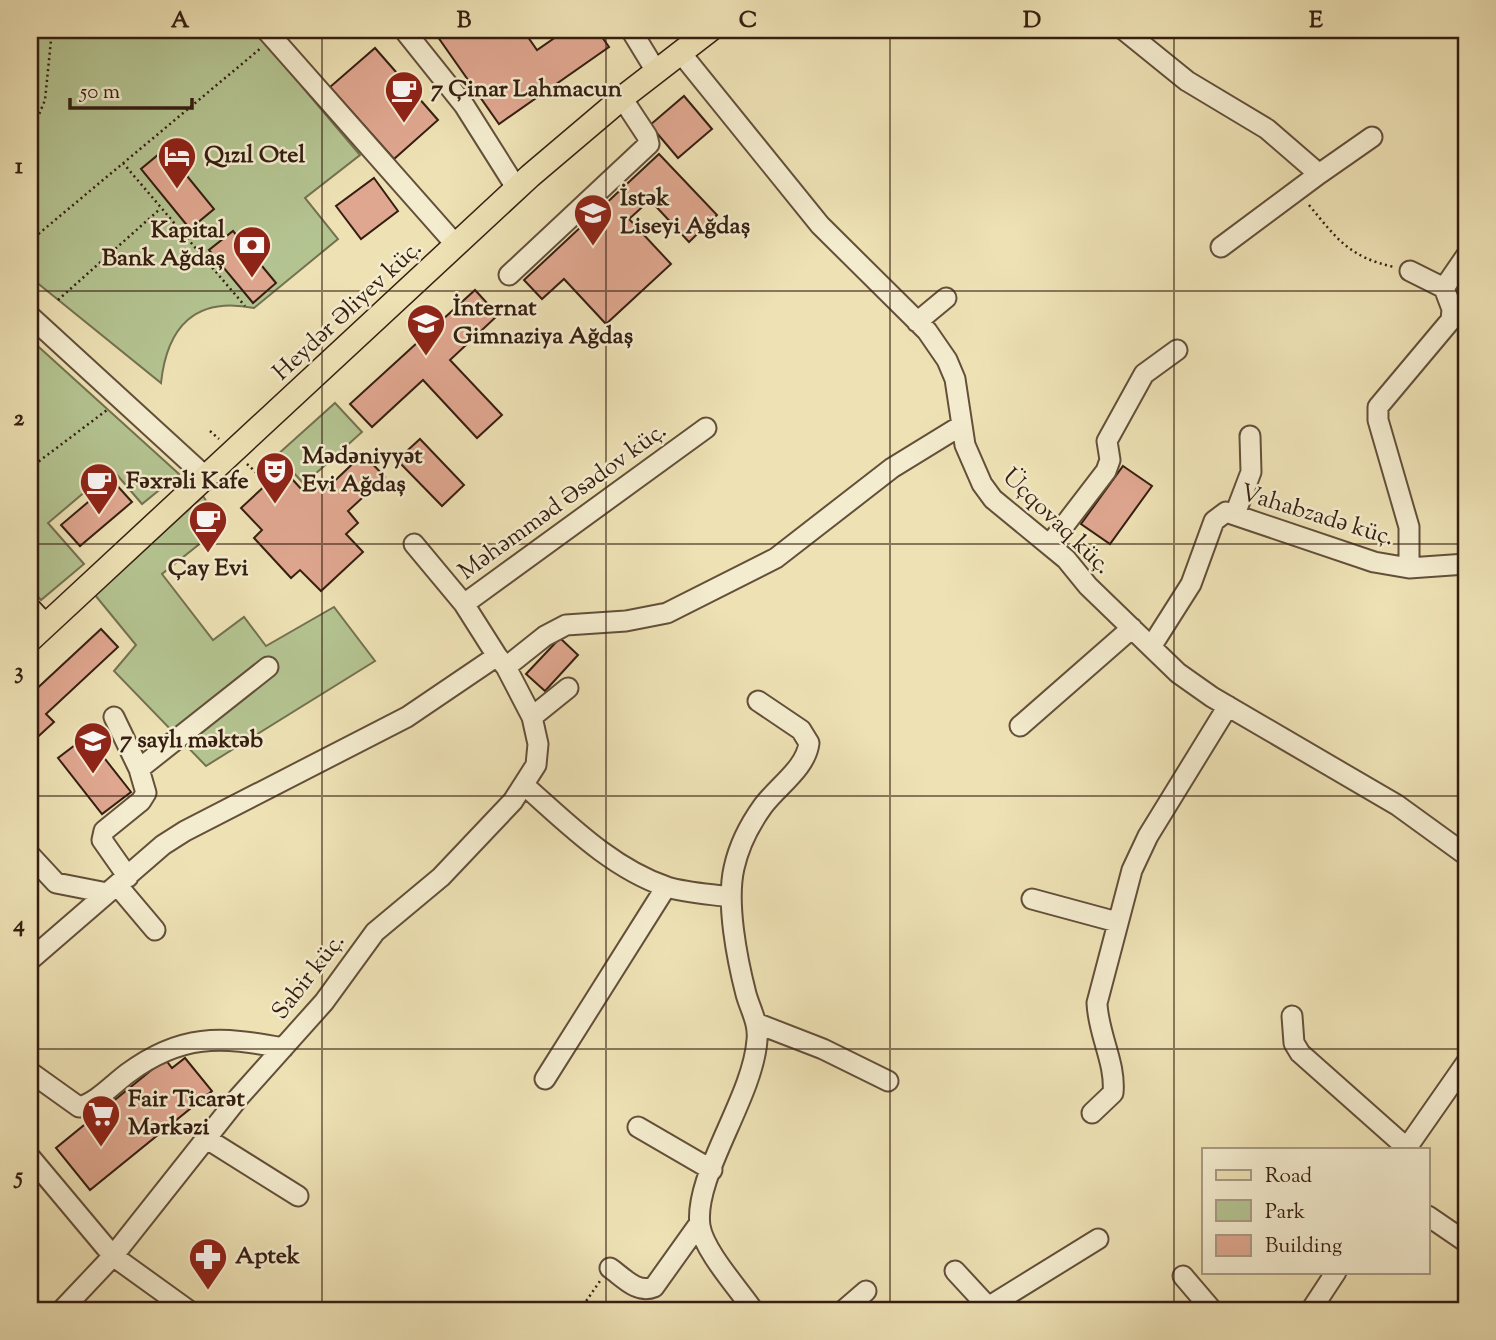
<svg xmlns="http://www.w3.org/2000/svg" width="1496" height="1340" font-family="'Sorts Mill Goudy',serif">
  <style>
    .green { fill: #b4c491; stroke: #747151; stroke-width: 2 }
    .building { fill: #e0a790; stroke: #351e11; stroke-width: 2 }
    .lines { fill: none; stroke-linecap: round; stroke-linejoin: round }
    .minor-casing { stroke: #634f3a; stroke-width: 23 }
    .major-casing { stroke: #351e11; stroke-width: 26 }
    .path { stroke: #351e11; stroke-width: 2.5; stroke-dasharray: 2 3.5; stroke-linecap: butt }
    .minor { stroke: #f4eccf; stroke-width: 19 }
    .major { stroke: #eee2b5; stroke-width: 23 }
    .grid { fill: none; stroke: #351e11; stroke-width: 2; stroke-opacity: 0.55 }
    .labels { text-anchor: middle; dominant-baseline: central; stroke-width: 5; stroke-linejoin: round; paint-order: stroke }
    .poi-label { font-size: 24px; font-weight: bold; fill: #351e11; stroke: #f4eccf; text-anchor: start }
    .street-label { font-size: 24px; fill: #351e11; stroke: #f4eccf }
    .neatline { fill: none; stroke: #351e11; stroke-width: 2.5 }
    .grid-label { font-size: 23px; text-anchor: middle; font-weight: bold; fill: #351e11 }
  </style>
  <rect width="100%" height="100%" fill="#eee2b5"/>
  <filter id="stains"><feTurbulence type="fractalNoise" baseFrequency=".00286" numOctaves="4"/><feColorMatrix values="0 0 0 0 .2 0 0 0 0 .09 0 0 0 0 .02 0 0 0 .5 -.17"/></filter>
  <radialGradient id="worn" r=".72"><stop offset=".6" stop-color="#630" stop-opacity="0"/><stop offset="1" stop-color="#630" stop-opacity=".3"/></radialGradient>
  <path class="green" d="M30,30H254L360,155L305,198L338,239L254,308C195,296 167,327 161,383L30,277V132L33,128L30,123Z
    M30,339L179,474L142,504L112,469L48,523L84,564L41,600L30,588Z
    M335,403L362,432L304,484L277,455Z
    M203,496L222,526L162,574L213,640L244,617L266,646L334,607L375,661L206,766L114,671L136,645L95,595Z"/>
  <path class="building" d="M433,30H523L537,50L566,30H597L609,47L499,124Z
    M375,48L438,120L394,159L330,87Z
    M684,96L712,129L678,158L650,125Z
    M165,149L214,209L190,229L141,169Z
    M659,154L717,215L689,242L650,200L629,219L671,264L606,324L564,279L542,299L524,280Z
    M374,178L398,211L361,239L336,206Z
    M233,231L276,283L253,303L209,250Z
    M475,290L498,315L450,360L502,415L477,438L423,380L372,427L350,404Z
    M420,439L464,485L442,506L397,460Z
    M363,454L385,477L348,511L358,523L346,534L363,552L321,591L300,570L291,578L254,538L262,530L241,508L283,469L303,491L316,480L325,490Z
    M1123,466L1152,486L1110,544L1081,524Z
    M113,481L132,502L80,546L61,525Z
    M101,629L118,647L46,714L54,722L30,744V695Z
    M560,638L578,655L545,691L526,674Z
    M87,736L131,792L102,814L58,758Z
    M185,1058L212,1091L90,1190L56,1148L165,1059L172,1068Z"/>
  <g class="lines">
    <g class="minor-casing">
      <path id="minor" d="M266,30L456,245
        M404,30L464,105L517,189
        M631,30L656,71
        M1124,30L1187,81L1267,129L1319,174L1221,247
        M680,52L820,225L927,331L947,360L955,379L965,445L982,484L993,499L1066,559L1088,586L1178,673L1212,697L1397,805L1466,855
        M1319,174L1372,137
        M1410,271L1444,288
        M509,275L649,144L647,136L622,98
        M30,316L207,478
        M917,322L946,298
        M1235,514L1251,472L1250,436
        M414,544L464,604
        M1050,544L1106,471L1110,460L1107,441L1144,374L1177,350
        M1409,568L1466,564
        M1151,647L1191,584L1214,521L1226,512L1374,562L1409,568V527L1378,420V407L1451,320L1452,309L1444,288L1466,256
        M497,656L464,604L706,428
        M114,717L139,769L146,793L141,801L104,831L102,840L128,877
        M532,717L568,688
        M1020,726L1132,628
        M139,769L268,667
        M524,785C567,823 611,868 667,887C687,893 710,894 731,897
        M30,855L56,883L107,893
        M117,885L155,930
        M1032,899L1117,922
        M30,960L163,845L185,831L407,717L497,656L506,667L545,636L566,625L626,621L667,613L776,558L892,468L962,425
        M1292,1016L1294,1043L1300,1053L1407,1148
        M756,1023L823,1049L888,1081
        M30,1072L79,1107C96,1103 113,1084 128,1073C181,1034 220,1036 283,1048
        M545,1079L666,887
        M1092,1113L1113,1093C1116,1063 1098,1034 1097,1003L1132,870L1148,836L1228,706
        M638,1127L712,1170
        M207,1139L298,1196
        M1406,1149L1466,1063
        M30,1157L113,1256L188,1310
        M1428,1216L1466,1242
        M610,1268C623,1277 637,1294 654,1287L699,1224
        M955,1271L991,1310
        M1183,1276L1212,1310
        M988,1307L1098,1239
        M30,1308L33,1310
        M62,1310L113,1256L239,1097L324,1002L375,932L441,877L513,801L536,765L538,744L532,717L506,667
        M753,1310C738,1288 704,1251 700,1226C693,1176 753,1098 757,1040C759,1023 750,1009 746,994C737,959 726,903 734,868C739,845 750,824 763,806C778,786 806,768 809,743L801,730L758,701
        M844,1310L866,1291
        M1311,1310L1336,1272"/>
    </g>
    <g class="major-casing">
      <path id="major" d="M30,610L45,626
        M30,640L530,176L622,98L710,30"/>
    </g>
    <path class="path" d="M33,129L45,100L52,30
      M123,163L245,306
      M1309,205C1337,239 1349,257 1394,267
      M30,241L261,48
      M58,300L160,209
      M210,431L219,439
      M247,464L260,476
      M30,468L107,410
      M580,1310L600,1281"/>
    <use href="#minor" class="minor"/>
    <use href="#major" class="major"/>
  </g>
  <path class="grid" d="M322,30V1310M606,30V1310M890,30V1310M1174,30V1310M30,291H1466M30,544H1466M30,796H1466M30,1049H1466"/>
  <defs>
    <g id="cafe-pin" transform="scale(2.0125)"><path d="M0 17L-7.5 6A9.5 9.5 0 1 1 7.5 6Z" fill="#8f2418" stroke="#f4eccf"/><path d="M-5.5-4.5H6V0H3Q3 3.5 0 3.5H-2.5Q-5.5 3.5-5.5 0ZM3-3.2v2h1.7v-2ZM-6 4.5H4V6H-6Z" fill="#fff"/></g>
    <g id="hotel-pin" transform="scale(2.0125)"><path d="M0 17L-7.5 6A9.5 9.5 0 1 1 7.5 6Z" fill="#8f2418" stroke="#f4eccf"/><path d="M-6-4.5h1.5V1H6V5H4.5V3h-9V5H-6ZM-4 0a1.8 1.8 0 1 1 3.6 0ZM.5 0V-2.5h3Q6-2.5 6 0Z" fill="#fff"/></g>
    <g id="school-pin" transform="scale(2.0125)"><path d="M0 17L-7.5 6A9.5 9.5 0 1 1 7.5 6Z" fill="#8f2418" stroke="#f4eccf"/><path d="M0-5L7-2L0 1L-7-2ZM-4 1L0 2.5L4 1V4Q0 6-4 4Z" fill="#fff"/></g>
    <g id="bank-pin" transform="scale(2.0125)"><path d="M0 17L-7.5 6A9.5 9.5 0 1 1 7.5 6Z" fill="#8f2418" stroke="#f4eccf"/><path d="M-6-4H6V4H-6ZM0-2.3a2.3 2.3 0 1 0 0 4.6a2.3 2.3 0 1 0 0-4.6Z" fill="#fff"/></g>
    <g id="theatre-pin" transform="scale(2.0125)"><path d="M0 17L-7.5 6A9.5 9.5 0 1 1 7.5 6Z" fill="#8f2418" stroke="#f4eccf"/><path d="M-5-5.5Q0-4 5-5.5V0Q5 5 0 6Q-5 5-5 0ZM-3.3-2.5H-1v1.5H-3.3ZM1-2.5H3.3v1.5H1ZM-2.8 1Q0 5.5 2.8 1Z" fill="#fff"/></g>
    <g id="supermarket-pin" transform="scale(2.0125)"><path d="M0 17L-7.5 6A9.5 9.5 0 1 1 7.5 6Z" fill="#8f2418" stroke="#f4eccf"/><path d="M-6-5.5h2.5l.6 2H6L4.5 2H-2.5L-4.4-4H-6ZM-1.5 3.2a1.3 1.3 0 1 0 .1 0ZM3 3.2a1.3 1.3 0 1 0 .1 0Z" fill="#fff"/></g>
    <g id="pharmacy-pin" transform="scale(2.0125)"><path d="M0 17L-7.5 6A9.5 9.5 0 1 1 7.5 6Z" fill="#8f2418" stroke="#f4eccf"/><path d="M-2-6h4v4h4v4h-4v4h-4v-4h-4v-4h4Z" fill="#fff"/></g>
  </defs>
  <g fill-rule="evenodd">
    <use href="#cafe-pin" x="404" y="90"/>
    <use href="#hotel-pin" x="177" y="156"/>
    <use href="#school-pin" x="593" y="213"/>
    <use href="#bank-pin" x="252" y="245"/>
    <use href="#school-pin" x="426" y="323"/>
    <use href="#theatre-pin" x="275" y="471"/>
    <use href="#cafe-pin" x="99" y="482"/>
    <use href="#cafe-pin" x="208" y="520"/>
    <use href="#school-pin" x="93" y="741"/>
    <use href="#supermarket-pin" x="101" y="1114"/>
    <use href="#pharmacy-pin" x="208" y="1257"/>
  </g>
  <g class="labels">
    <g class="poi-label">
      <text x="431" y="90">7 Çinar Lahmacun</text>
      <text x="204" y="156">Qızıl Otel</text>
      <text x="620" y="199">İstək<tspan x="620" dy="28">Liseyi Ağdaş</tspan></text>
      <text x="225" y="231" text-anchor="end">Kapital<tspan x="225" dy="28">Bank Ağdaş</tspan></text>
      <text x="453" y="309">İnternat<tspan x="453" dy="28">Gimnaziya Ağdaş</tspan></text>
      <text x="302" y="457">Mədəniyyət<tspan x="302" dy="28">Evi Ağdaş</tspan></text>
      <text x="126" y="482">Fəxrəli Kafe</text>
      <text x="208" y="569" text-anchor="middle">Çay Evi</text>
      <text x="120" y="741">7 saylı məktəb</text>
      <text x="128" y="1100">Fair Ticarət<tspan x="128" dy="28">Mərkəzi</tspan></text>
      <text x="235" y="1257">Aptek</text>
    </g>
    <g class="street-label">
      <text transform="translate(348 311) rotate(-43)">Heydər Əliyev küç.</text>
      <text transform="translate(563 502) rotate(-36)">Məhəmməd Əsədov küç.</text>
      <text transform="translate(1317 516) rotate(17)">Vahabzadə küç.</text>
      <text transform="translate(1056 522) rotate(44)">Üçqovaq küç.</text>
      <text transform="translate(309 977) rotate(-52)">Sabir küç.</text>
    </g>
  </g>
  <rect width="1496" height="1340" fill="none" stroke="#eee2b5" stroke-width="77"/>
  <rect x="1202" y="1148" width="228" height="126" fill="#f4eccf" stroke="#a89a83" stroke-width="2"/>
  <rect x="1216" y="1170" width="35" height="10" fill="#eee2b5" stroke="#a89a83" stroke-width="2"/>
  <text x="1265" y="1182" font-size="21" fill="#351e11">Road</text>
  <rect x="1216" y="1200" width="35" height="21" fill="#b4c491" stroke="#a89a83" stroke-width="2"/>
  <text x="1265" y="1218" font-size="21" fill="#351e11">Park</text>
  <rect x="1216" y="1235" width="35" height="21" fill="#e0a790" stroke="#a89a83" stroke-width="2"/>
  <text x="1265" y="1252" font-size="21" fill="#351e11">Building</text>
  <path d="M70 98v10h122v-10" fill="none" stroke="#351e11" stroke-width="3.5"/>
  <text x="80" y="98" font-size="21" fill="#351e11" stroke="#f4eccf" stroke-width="5" paint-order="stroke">50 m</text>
  <rect x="38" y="38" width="1420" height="1264" class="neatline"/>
  <g class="grid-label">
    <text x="180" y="27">A</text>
    <text x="464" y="27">B</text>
    <text x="748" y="27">C</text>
    <text x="1032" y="27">D</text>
    <text x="1316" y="27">E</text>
    <text x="19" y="173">1</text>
    <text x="19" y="425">2</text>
    <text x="19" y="678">3</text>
    <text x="19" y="931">4</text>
    <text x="19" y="1183">5</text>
  </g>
  <rect width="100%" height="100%" filter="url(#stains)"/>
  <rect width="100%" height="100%" fill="url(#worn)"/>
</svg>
